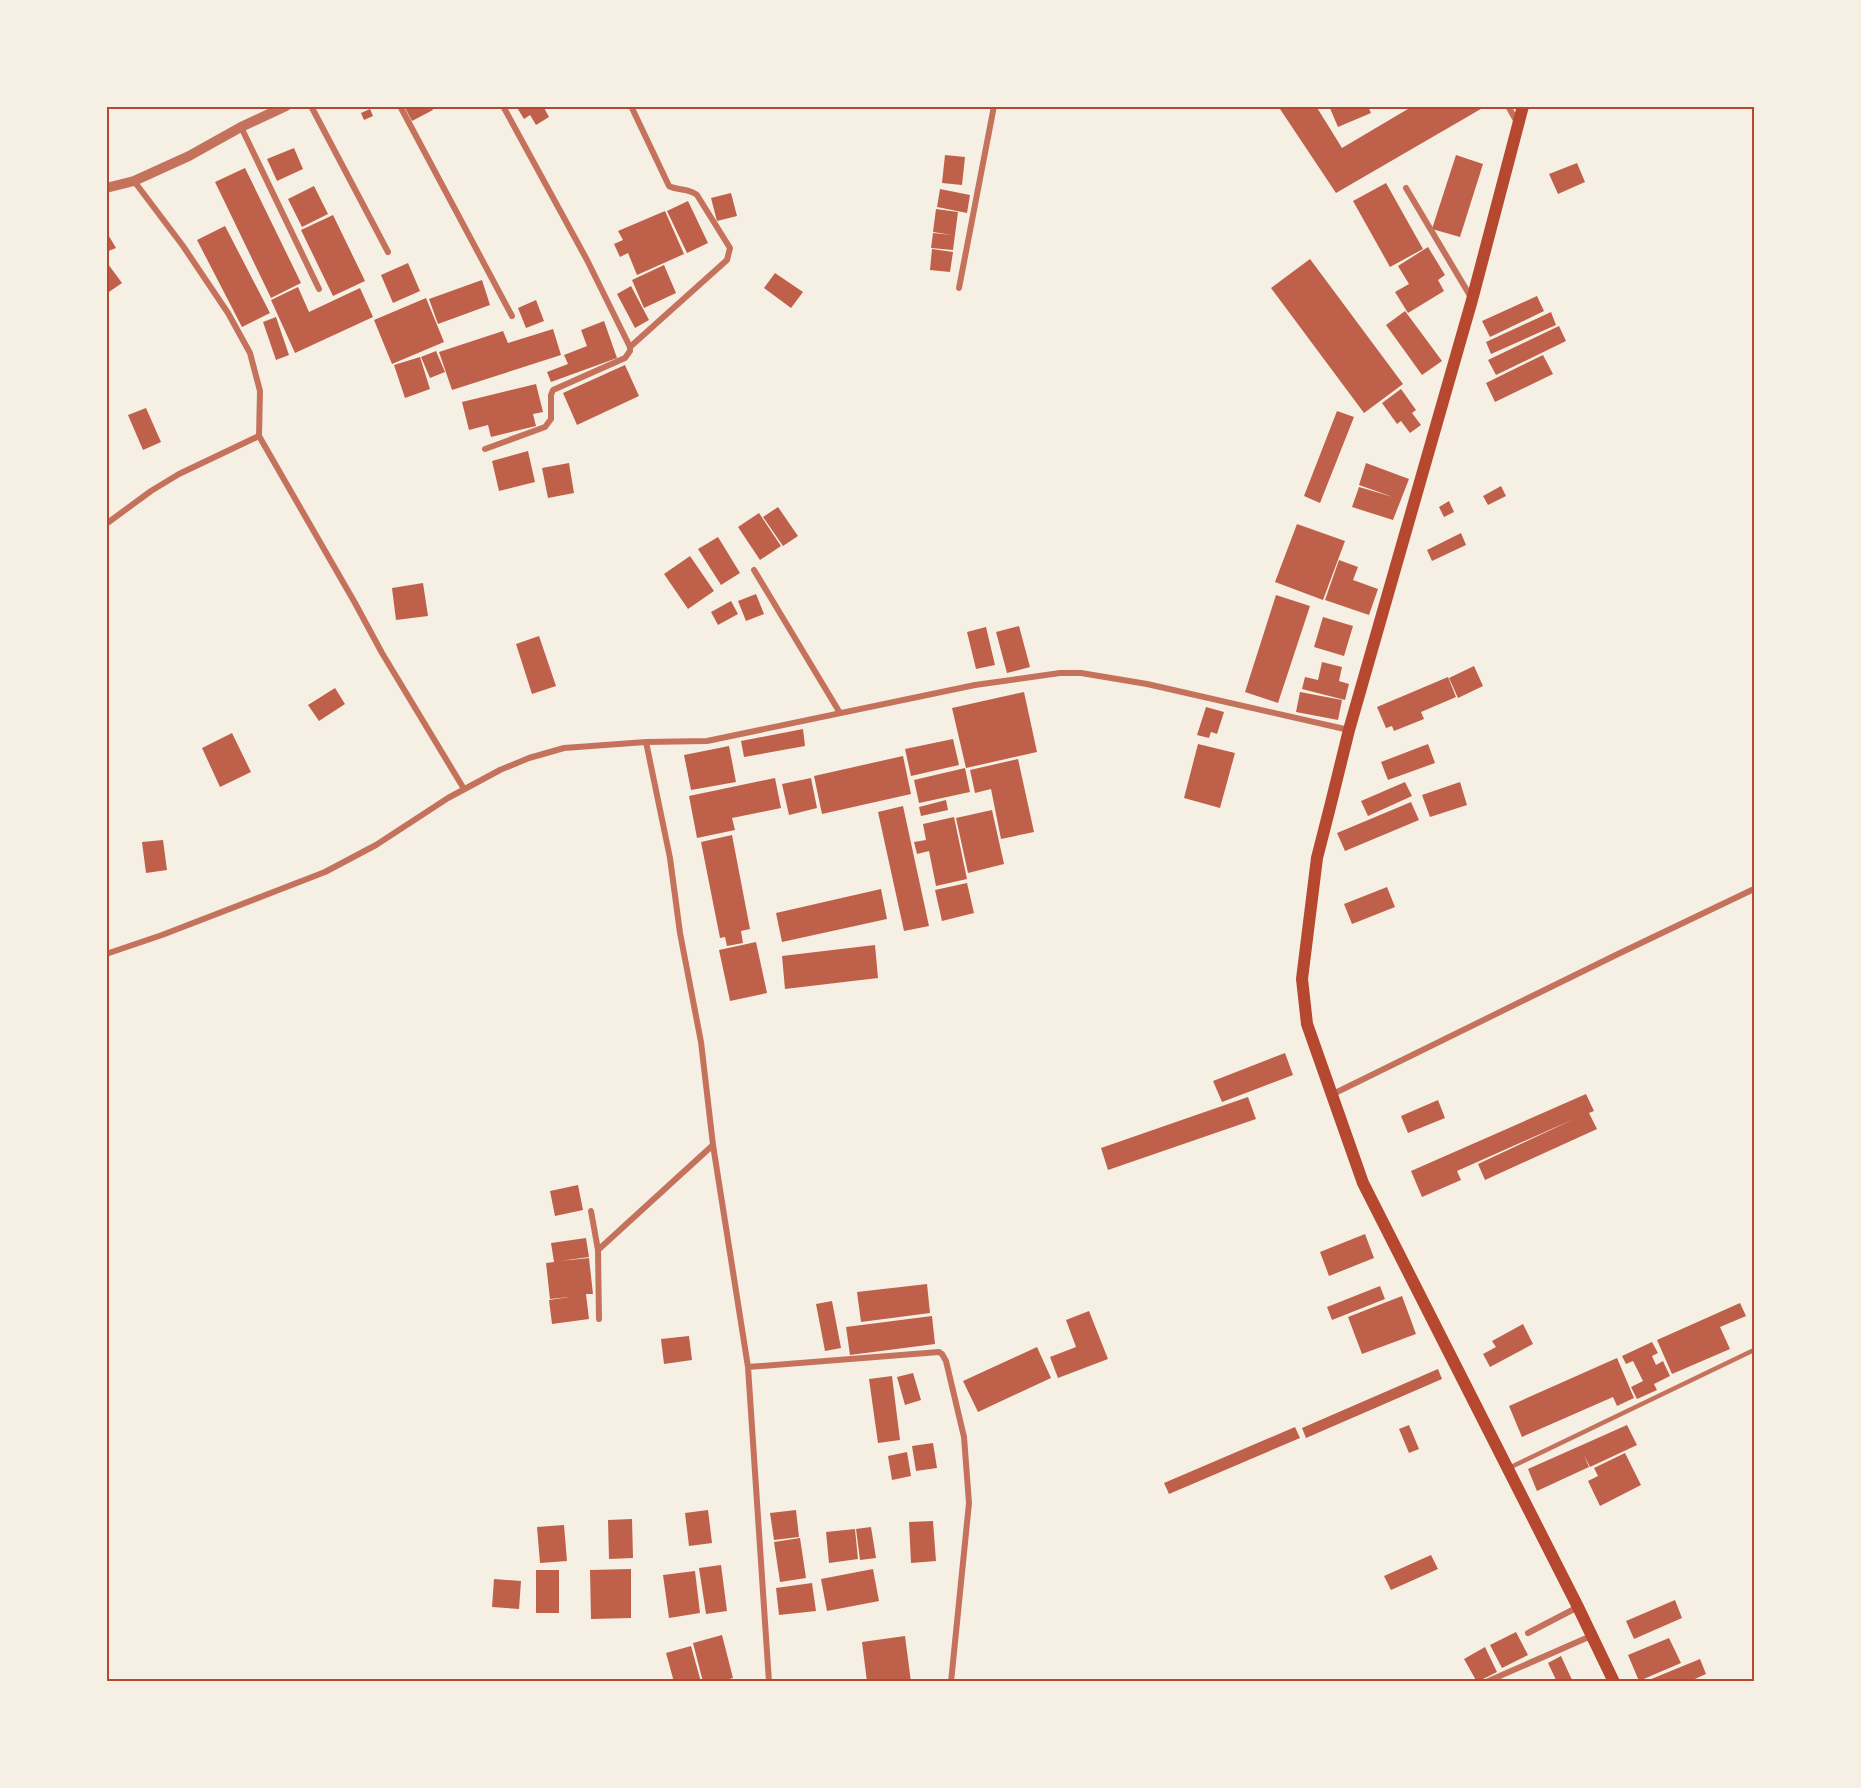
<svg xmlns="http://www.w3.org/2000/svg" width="1861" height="1788" font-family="'Roboto Condensed',sans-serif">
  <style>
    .building { fill: #bf614a }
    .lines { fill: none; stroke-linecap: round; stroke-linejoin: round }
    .service { stroke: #c5725c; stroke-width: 4.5 }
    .minor { stroke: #c5725c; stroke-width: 6 }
    .tertiary { stroke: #c5725c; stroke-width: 10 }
    .secondary { stroke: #b5482f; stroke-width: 12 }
    .neatline { fill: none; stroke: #b5482f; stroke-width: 2 }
  </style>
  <rect width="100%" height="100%" fill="#f6efe4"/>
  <path class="building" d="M404,106H431L433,110L412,121Z
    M516,106H543L549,117L536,125L530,115L524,119Z
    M1278,106H1316L1342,148L1413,106H1486L1336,193Z
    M1329,106H1368L1371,113L1338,127Z
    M370,109L373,116L364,120L361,113Z
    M294,148L303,169L277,181L267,159Z
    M945,155L965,157L962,185L942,183Z
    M1456,155L1483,164L1460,237L1432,229Z
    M1577,163L1585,182L1558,194L1549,174Z
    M245,168L301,283L271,298L215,182Z
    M1386,183L1423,249L1390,267L1353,201Z
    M314,186L328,214L302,227L288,199Z
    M940,189L970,195L967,213L937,207Z
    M731,193L737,216L717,221L711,198Z
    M688,201L708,243L687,253L667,211Z
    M936,209L958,212L953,250L931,248L933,233L952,235L933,232Z
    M665,211L684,254L637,275L628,253L620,257L614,244L623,240L618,231Z
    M333,215L365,281L333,296L301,230Z
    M225,226L270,313L242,327L197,240Z
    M106,231L116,248L106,252Z
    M1428,247L1445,275L1438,280L1444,291L1408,313L1395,292L1409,284L1398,266Z
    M932,249L953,252L950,272L930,270Z
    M1310,259L1403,384L1364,413L1271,288Z
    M408,263L420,291L393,303L381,275Z
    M108,264L122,283L106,294V265Z
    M664,265L676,293L644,308L632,280Z
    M775,273L803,292L791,308L764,288Z
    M482,280L490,305L438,324L429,299Z
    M631,286L649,320L635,328L617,294Z
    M298,287L309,312L360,288L373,317L295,353L271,300Z
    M1537,296L1544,311L1490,337L1482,321Z
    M426,298L444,342L392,364L374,320Z
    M536,300L544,321L526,328L518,308Z
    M1405,311L1442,361L1422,375L1386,325Z
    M1551,312L1556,325L1491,354L1486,342Z
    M276,317L289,355L276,360L263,322Z
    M604,321L617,358L551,382L547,372L568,364L564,355L587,346L581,330Z
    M1559,326L1566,341L1496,375L1488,360Z
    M553,329L561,355L452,390L439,352L503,331L508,343Z
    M436,351L445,372L430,378L421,357Z
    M1543,355L1553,374L1495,402L1486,383Z
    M420,357L430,389L405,398L394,365Z
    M625,365L639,396L577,425L563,393Z
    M536,384L543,412L533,414L536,426L491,437L488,425L469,430L462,402Z
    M1401,389L1416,410L1412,413L1421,425L1410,433L1401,421L1397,424L1382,403Z
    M146,408L161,442L143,450L128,415Z
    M1337,411L1354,417L1320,503L1304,496Z
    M528,451L535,482L499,491L492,461Z
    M569,463L574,493L548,498L542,468Z
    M1366,463L1409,479L1393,520L1352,507L1359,487L1393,497L1359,485Z
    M1501,486L1506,496L1488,505L1483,496Z
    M1449,501L1454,512L1444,517L1439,507Z
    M778,507L798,536L783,546L763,517Z
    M759,513L781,546L760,560L738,527Z
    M1297,524L1345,541L1323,600L1275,582Z
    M1461,533L1466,545L1432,561L1427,550Z
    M718,537L740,573L721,585L698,549Z
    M690,556L714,591L688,609L664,574Z
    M1339,560L1358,567L1353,580L1378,589L1369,615L1325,600Z
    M423,583L428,616L396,620L392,588Z
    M756,594L764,614L746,621L738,601Z
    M1276,595L1310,606L1278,703L1245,692Z
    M731,601L738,614L718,625L711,612Z
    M1323,617L1353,626L1344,656L1314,647Z
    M1019,626L1030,667L1007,673L996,632Z
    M986,627L995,665L976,669L967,632Z
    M539,636L556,686L532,694L516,644Z
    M1322,662L1342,667L1339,681L1349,684L1345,700L1302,689L1305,677L1318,680Z
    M1474,666L1483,686L1458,698L1449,678Z
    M1448,677L1456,697L1421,712L1424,719L1394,731L1392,726L1386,728L1377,707Z
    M335,688L345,704L319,721L308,705Z
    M1024,692L1037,752L966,768L952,708Z
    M1300,692L1342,700L1338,720L1296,712Z
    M1206,707L1224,712L1217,734L1211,732L1209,738L1197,735Z
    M803,729L805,746L744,757L741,741Z
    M232,733L251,772L220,787L202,748Z
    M953,739L959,765L911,776L905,749Z
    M1198,744L1235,753L1220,808L1184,798Z
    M1428,744L1435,763L1388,780L1381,762Z
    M729,746L736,782L691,790L684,755Z
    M903,756L911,794L822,814L814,776Z
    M1018,759L1034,832L1001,839L991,789L975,793L970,770Z
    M965,768L970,792L919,803L914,780Z
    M775,778L781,808L732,818L735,830L697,838L689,796Z
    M811,778L817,808L789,815L782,784Z
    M1405,782L1412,796L1368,816L1361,801Z
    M1460,782L1467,805L1430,817L1422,795Z
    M946,800L948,810L921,816L919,807Z
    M1411,802L1419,820L1345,851L1337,833Z
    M903,806L929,926L904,931L878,812Z
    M992,810L1004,864L968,873L956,818Z
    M954,817L967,879L936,886L929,851L917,854L914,842L926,840L923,824Z
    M732,835L750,929L741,931L743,943L727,946L725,937L720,938L701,842Z
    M163,840L167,870L146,873L142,842Z
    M967,883L974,913L942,921L935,890Z
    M1387,887L1395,907L1352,924L1344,904Z
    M881,889L887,919L782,942L776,913Z
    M756,942L767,993L730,1001L719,950Z
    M875,945L878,978L785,989L782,956Z
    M1285,1053L1293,1075L1222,1102L1213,1081Z
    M1586,1094L1594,1111L1589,1113L1597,1129L1485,1180L1478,1164L1574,1119L1457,1171L1461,1180L1422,1197L1411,1171Z
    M1248,1097L1256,1119L1108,1170L1101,1148Z
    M1438,1100L1445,1118L1408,1133L1401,1116Z
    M578,1185L583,1210L555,1216L550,1191Z
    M1365,1234L1374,1258L1329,1276L1320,1252Z
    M586,1238L589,1257L560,1261L589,1258L593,1294H586L589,1319L552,1324L549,1300L569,1297L550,1299L546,1263L554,1262L551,1243Z
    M927,1284L930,1313L861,1322L857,1292Z
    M1380,1286L1385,1299L1332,1320L1327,1307Z
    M1402,1296L1416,1334L1362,1354L1348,1317Z
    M832,1301L841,1348L825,1351L816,1304Z
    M1740,1303L1746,1316L1720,1327L1730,1349L1672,1374L1657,1340Z
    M1089,1311L1108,1359L1058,1378L1050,1357L1076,1347L1066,1320Z
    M932,1316L935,1344L850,1355L846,1327Z
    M1523,1324L1533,1344L1490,1367L1483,1354L1496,1347L1492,1341Z
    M689,1336L692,1360L664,1364L661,1339Z
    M1652,1342L1658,1353L1652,1356L1656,1365L1663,1361L1670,1376L1654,1384L1657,1390L1637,1399L1631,1387L1643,1381L1633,1361L1626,1364L1622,1356Z
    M1037,1347L1051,1378L978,1412L963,1381Z
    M1617,1358L1634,1398L1617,1406L1613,1397L1522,1437L1509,1406Z
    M1438,1369L1442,1379L1306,1438L1302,1428Z
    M913,1373L921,1400L905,1405L897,1377Z
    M892,1376L900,1440L878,1443L869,1379Z
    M1409,1425L1419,1449L1409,1453L1399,1429Z
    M1627,1425L1637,1445L1590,1467L1584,1455L1589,1467L1537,1491L1528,1469Z
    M1295,1427L1300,1438L1169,1494L1164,1483Z
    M933,1443L937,1468L916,1471L912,1446Z
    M907,1452L911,1476L892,1480L888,1456Z
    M1625,1453L1641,1485L1600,1506L1588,1481L1598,1476L1594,1468Z
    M708,1510L712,1543L689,1546L685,1513Z
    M796,1510L799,1537L774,1540L770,1513Z
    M632,1519L633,1558L609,1559L608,1520Z
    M933,1521L936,1561L911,1563L909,1522Z
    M564,1525L567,1561L540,1563L537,1527Z
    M871,1527L876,1558L860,1560L856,1529Z
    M855,1529L858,1559L829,1563L826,1532Z
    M800,1538L806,1578L780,1582L774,1542Z
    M1431,1555L1438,1569L1391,1590L1384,1576Z
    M721,1565L727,1611L706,1614L699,1568Z
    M631,1569V1618L591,1619L590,1570Z
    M873,1569L879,1601L827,1611L821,1579Z
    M536,1570H559V1613H536Z
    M695,1571L700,1613L669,1618L663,1575Z
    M494,1579L521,1581L519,1609L492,1607Z
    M812,1583L816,1611L779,1615L776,1588Z
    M1675,1600L1682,1618L1634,1639L1626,1621Z
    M1516,1632L1528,1655L1502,1668L1490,1645Z
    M722,1635L733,1678L718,1682H703L693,1643Z
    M905,1636L911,1682H867L862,1642Z
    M1669,1638L1681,1663L1639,1681L1628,1655Z
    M691,1646L701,1682H674L666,1653Z
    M1485,1647L1497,1672L1477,1682L1464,1659Z
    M1561,1656L1573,1682H1557L1548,1663Z
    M1700,1659L1706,1674L1688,1682H1644Z"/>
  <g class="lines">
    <path class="service" d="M1509,1468L1754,1350"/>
    <path class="minor" d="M311,106L388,252
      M400,106L512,316
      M1508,106L1518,124
      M241,127L319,289
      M134,181L183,246L228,313L250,353L260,391L259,436L355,603L382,653L464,789
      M1406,188L1472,299
      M959,288L994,106
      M630,347L727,260L730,248L697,195C689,188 679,191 669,186L631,106
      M485,449L545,427L551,419V395L553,390L625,358L630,351V347L587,260L503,106
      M106,524L151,491L179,474L259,436
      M754,570L840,713
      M646,742L670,858L680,933L701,1042L713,1145L748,1367L769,1682
      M106,954L162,935L325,872L376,845L448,798L500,770L529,758L564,748L646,742L707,741L975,685L1060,673H1081L1147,684L1349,730
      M1331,1095L1618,954L1754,889
      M591,1211L598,1250L599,1319
      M598,1250L713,1145
      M748,1367L939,1352L942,1354L946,1361L964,1437L969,1503L951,1682
      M1528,1633L1578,1607
      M1486,1682L1591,1636"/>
    <path class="tertiary" d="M106,188L134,181L189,156L241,127L286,106"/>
    <path class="secondary" d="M1523,106L1472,300L1349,730L1330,807L1317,858L1302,979L1307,1024L1363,1183L1578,1607L1614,1682"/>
  </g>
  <rect width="1861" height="1788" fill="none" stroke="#f6efe4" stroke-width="216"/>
  <rect x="108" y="108" width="1645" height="1572" class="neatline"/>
</svg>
